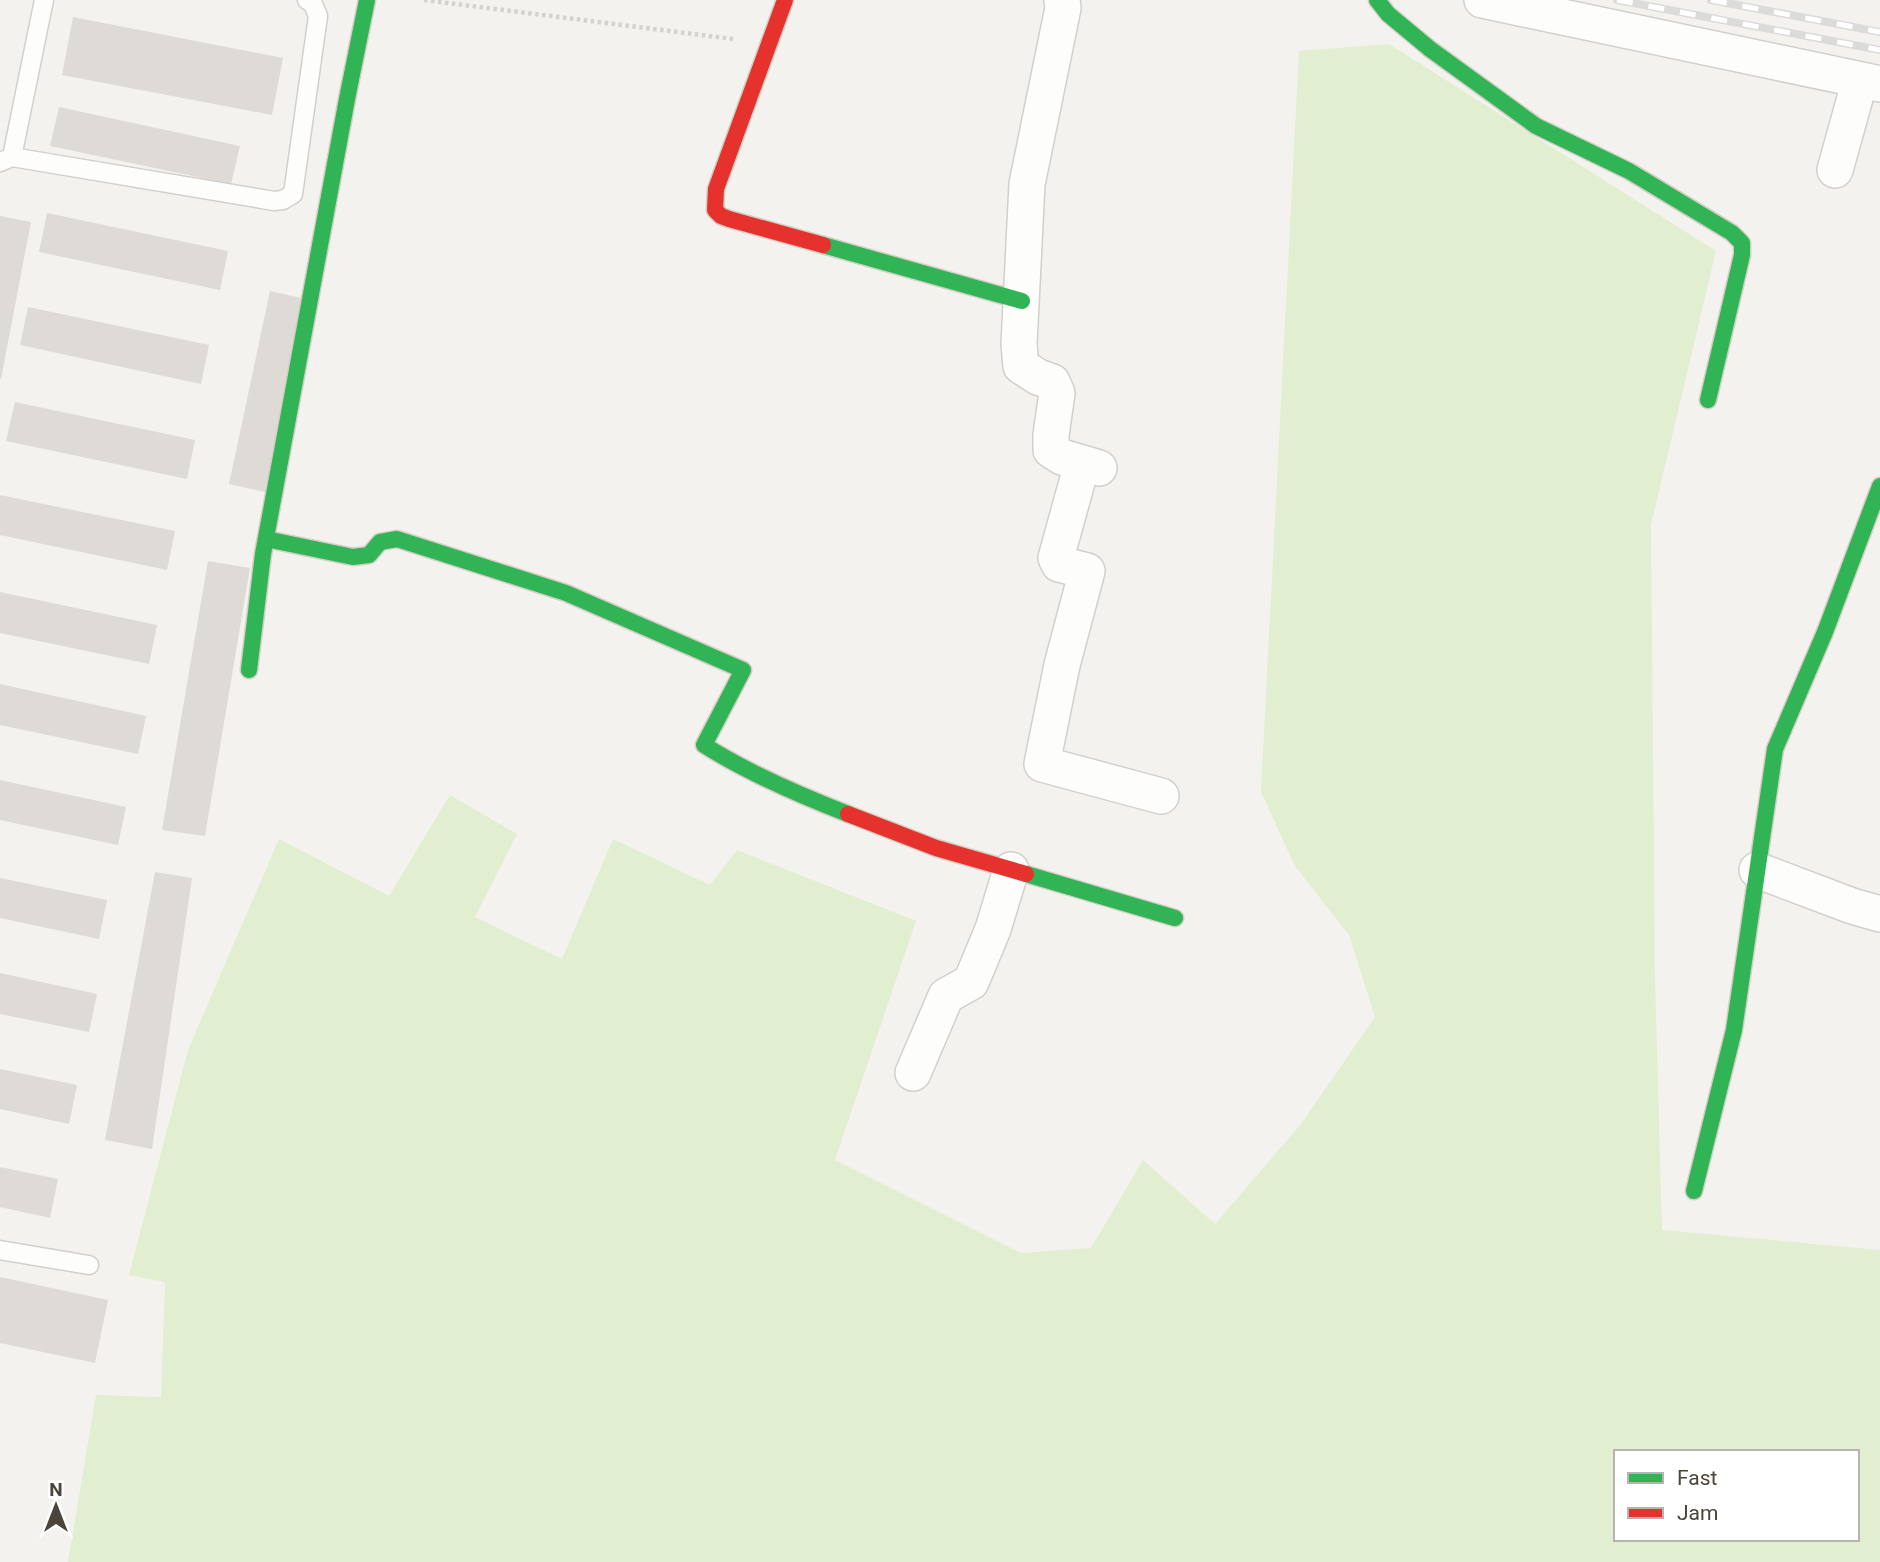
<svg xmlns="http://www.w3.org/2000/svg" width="1880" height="1562" font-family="Roboto,sans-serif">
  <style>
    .green { fill: #e1eecf; fill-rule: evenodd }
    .building { fill: #dedbd6 }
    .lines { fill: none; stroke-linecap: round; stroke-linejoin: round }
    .lane-casing { stroke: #d2d0cb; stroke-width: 21 }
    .street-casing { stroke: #d2d0cb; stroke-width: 38 }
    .fast-casing { stroke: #d3cfc5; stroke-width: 19 }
    .jam-casing { stroke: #d3cfc5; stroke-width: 19 }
    .path { stroke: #d3d2cc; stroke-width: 4.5; stroke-dasharray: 3.5 3.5; stroke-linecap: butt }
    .lane { stroke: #fdfdfc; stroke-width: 18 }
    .street { stroke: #fdfdfc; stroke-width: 35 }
    .fast { stroke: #30b455; stroke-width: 16 }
    .jam { stroke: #e5322d; stroke-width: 16 }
    .rail-casing { stroke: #dbdbda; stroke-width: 8 }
    .rail { stroke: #fff; stroke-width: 5; stroke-dasharray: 16; stroke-linecap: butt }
  </style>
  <rect width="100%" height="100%" fill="#f4f2ee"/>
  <path class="green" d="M1389,44L1716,251L1651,525L1655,979L1662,1230L1880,1250V1562H68L96,1395L161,1397L165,1282L129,1275L188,1050L279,839L389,896L450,795L517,834L475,917L562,959L613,839L710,885L737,850L916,921L835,1160L1021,1253L1091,1248L1143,1160L1215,1224L1301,1124L1375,1017L1349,935L1295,866L1261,792L1299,51ZM1616,1452H1857V1539H1616Z"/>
  <path class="building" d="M73,17L283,58L272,115L62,75Z
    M59,107L240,146L231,184L50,146Z
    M47,213L228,251L220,290L39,252Z
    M0,216L31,222L1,379H0Z
    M270,291L306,299L265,492L229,484Z
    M28,307L209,345L201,384L20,345Z
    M15,402L195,440L187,479L6,441Z
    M0,495L175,531L167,570L0,535Z
    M208,561L250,568L205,836L162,830Z
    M0,592L157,625L149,664L0,633Z
    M0,684L146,716L138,754L0,725Z
    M0,780L126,807L118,845L0,820Z
    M155,872L192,878L152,1149L105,1140Z
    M0,878L107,900L99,939L0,918Z
    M0,973L97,994L89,1032L0,1014Z
    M0,1069L77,1085L69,1124L0,1109Z
    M0,1167L58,1179L50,1218L0,1207Z
    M0,1277L108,1300L95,1363L0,1343Z"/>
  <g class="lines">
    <g class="lane-casing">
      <path id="lane" d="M12,157L44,0
        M0,162L12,157L274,201L283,200L293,194L318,16L313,4L307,0
        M0,1250L89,1265"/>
    </g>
    <g class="street-casing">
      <path id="street" d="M1062,0L1063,8L1027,184L1019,344L1021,366L1038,377L1052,382L1057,393L1051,435V450L1062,457L1099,468
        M1482,0L1880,84
        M1835,170L1860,80
        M1082,464L1056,558L1059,564L1087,571L1062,665L1042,764L1161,796
        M1757,870L1852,906L1880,914
        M913,1073L946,996L971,982L993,929L1011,870"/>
    </g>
    <g class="fast-casing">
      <path id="fast" d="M1377,0L1388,14L1430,49L1536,126L1629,171L1732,233L1742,243V255L1708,400
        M823,245L1022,301
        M266,539L353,557L369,555L380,542L397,539L566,593L743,670L704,745C748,773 799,795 848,814
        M249,670L263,554L347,99L367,0
        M1026,874L1175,918
        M1694,1191L1734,1030L1775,749L1825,632L1880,486"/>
    </g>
    <g class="jam-casing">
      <path id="jam" d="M785,0L716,189L715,210L721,216L729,219L823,245
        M848,814L936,848L1026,874"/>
    </g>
    <path class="path" d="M424,0L733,39"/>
    <use href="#lane" class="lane"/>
    <use href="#street" class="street"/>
    <use href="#fast" class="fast"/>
    <use href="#jam" class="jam"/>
    <g class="rail-casing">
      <path id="rail" d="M1617,0L1880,50
        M1711,0L1880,32"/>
    </g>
    <use href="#rail" class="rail"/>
  </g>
  <rect x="1614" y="1450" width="245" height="91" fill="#ffffff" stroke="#b7b4b0" stroke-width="2"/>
  <rect x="1628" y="1473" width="35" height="10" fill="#30b455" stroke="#b7b4b0" stroke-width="2"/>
  <text x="1677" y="1485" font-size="21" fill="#4b4439">Fast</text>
  <rect x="1628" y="1508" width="35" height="10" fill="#e5322d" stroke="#b7b4b0" stroke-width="2"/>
  <text x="1677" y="1520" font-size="21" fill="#4b4439">Jam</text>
  <g transform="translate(56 1506)" stroke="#ffffff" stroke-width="5" paint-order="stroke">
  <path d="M0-5L12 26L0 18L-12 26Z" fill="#4b4439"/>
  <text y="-10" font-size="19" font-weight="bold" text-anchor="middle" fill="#4b4439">N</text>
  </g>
</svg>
